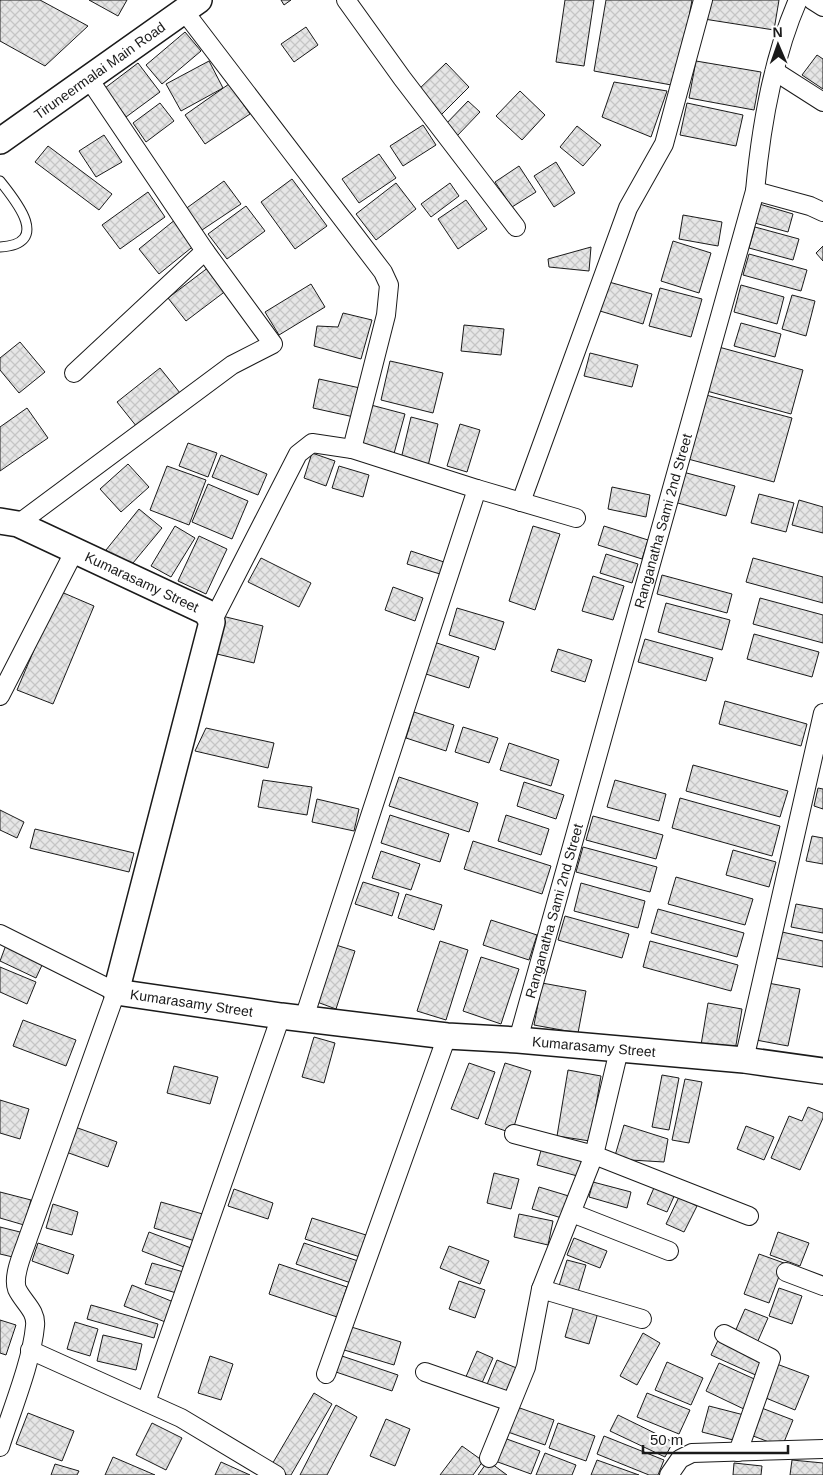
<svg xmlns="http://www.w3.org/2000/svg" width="823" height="1475" font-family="Arial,sans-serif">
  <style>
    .building { fill: url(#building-cross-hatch); stroke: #1a1a1a }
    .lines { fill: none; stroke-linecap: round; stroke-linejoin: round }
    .lane-casing { stroke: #1a1a1a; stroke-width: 11 }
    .street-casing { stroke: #1a1a1a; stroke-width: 20 }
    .secondary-casing { stroke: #1a1a1a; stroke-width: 28 }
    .lane { stroke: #fff; stroke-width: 9 }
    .street { stroke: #fff; stroke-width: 18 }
    .secondary { stroke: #fff; stroke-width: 25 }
    .labels { text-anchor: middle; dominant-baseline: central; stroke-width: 4; stroke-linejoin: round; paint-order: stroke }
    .street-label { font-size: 14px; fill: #1a1a1a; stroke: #fff }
  </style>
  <defs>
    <pattern id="building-cross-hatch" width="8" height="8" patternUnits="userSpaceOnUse" patternTransform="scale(1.25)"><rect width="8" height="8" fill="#e6e6e6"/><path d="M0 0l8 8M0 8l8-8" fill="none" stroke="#c5c5c5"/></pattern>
  </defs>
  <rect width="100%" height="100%" fill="#fff"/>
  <path class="building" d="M0,0H40L88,26L45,66L0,41Z
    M89,0H127L118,16Z
    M281,0H291L284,5Z
    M565,0H594L584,66L556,62Z
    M606,0H692L677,86L594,71Z
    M707,0H779L774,30L704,19Z
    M306,27L318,45L294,62L281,44Z
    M185,32L201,51L162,84L146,65Z
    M817,55L823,59V89L802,75Z
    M209,61L223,88L181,111L166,84Z
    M696,61L761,72L754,110L689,98Z
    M138,63L160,92L126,117L105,88Z
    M446,63L469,87L440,116L416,92Z
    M614,82L667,91L651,137L602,117Z
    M229,84L250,114L205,144L185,115Z
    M520,91L545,115L522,140L496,116Z
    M468,101L480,112L456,137L444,126Z
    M160,103L174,121L146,142L133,123Z
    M687,103L743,115L736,146L680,135Z
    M423,125L436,145L403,166L390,146Z
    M577,126L601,145L583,166L560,147Z
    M104,135L122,162L96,177L79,151Z
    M48,146L112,194L99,210L35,162Z
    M379,154L396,178L359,203L342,179Z
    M556,162L575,193L554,207L534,176Z
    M519,166L536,192L512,207L495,182Z
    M292,179L327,226L295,249L261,202Z
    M224,181L241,204L199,232L184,210Z
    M396,183L416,209L376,240L356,214Z
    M450,183L459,196L431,217L421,204Z
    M148,192L165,217L120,249L102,225Z
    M466,200L487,229L458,249L438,219Z
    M756,203L793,214L788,232L751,222Z
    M246,206L265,231L227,259L208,234Z
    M683,215L722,222L718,246L679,239Z
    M176,219L196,244L159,274L139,249Z
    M755,227L799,239L793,260L749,248Z
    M673,241L711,253L699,293L661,281Z
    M823,246V261L816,253Z
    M591,247L589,271L549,267L548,259Z
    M749,254L807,270L801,291L743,275Z
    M209,267L227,290L186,321L168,298Z
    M609,282L652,294L643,324L600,311Z
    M311,284L325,307L279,335L265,312Z
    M741,285L784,297L777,324L734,312Z
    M660,288L702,299L691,337L649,326Z
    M792,295L815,301L806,336L782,329Z
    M343,313L372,320L361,359L314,346L317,326L338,327Z
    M741,323L781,334L775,357L734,346Z
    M464,325L504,329L501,355L461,351Z
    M20,342L45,372L19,393L0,370V358Z
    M715,346L803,370L791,414L703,390Z
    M590,353L638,365L632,387L584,376Z
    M390,361L443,373L433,413L381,400Z
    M160,368L180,393L137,427L117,402Z
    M319,379L360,388L354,417L313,408Z
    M706,395L792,418L774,482L688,459Z
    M371,405L405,414L393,457L359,448Z
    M27,408L48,438L0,471V427Z
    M411,417L438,424L428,466L401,459Z
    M460,424L480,430L467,472L447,466Z
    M188,443L217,453L208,477L179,466Z
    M312,453L335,461L326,486L304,478Z
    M221,455L267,474L258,495L212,477Z
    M128,464L149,487L121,512L100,489Z
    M167,466L206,480L189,525L150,510Z
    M339,466L369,475L363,497L332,488Z
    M683,472L735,486L726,516L674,502Z
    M208,484L248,501L232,539L192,522Z
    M612,487L650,495L646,517L608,509Z
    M759,494L794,503L786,532L751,523Z
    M799,500L823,507V533L792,525Z
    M139,509L162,528L128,569L106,550Z
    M175,526L195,538L171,577L151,566Z
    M533,526L560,534L535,610L509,601Z
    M604,526L648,540L642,559L598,545Z
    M199,536L227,549L206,594L178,581Z
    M411,551L444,562L440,574L407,564Z
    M606,554L638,564L632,583L600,573Z
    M261,558L311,583L299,607L248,582Z
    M753,558L823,577V603L746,582Z
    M662,575L732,594L727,613L657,594Z
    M593,576L624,586L613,620L582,611Z
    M393,587L423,598L415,621L385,610Z
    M59,591L94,606L53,704L17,690Z
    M760,598L823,615V643L753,624Z
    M666,603L730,620L722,650L658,632Z
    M457,608L504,622L495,650L449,635Z
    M222,616L263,626L254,663L213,653Z
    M754,634L819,652L812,677L747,659Z
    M645,639L713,658L706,681L638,662Z
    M434,642L479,657L469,688L423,673Z
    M558,649L592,660L585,682L551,671Z
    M725,701L807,724L801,746L719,724Z
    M414,712L454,725L446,751L406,738Z
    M463,727L498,738L489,763L455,752Z
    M206,728L274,743L268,768L195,751Z
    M509,743L559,760L551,786L500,770Z
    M693,765L788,791L780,817L686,791Z
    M399,777L478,803L469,832L389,806Z
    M263,780L312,787L307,815L258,807Z
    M615,780L666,794L659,821L607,807Z
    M524,782L564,795L556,819L517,806Z
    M818,788L823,789V809L814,806Z
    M680,798L780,826L772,856L672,828Z
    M317,799L359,809L354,831L312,822Z
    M0,810L24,822L17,838L0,830Z
    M390,815L449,834L440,862L381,843Z
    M506,815L549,829L541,855L498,841Z
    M593,816L663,835L656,859L586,840Z
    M35,829L134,853L129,872L30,848Z
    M812,836L823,838V864L806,861Z
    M473,841L551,866L542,894L464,869Z
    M583,847L657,867L650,892L576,872Z
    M733,850L776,862L769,887L726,875Z
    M381,851L420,864L411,890L372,878Z
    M676,877L753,899L745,925L668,904Z
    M363,882L399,893L392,916L355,904Z
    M581,883L645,901L638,928L574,911Z
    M406,894L442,905L434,930L398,918Z
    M796,904L823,909V933L791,927Z
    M658,909L744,933L737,957L651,933Z
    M565,916L629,934L622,958L558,940Z
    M491,920L537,935L529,960L483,945Z
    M782,932L823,941V967L776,958Z
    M440,941L468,950L446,1020L417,1011Z
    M650,941L738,965L731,991L643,967Z
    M6,945L43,963L36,978L0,961Z
    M336,945L355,951L336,1009L317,1002Z
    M481,957L519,969L501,1024L463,1011Z
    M0,967L36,982L27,1004L0,992Z
    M542,983L586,991L578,1033L534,1025Z
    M768,983L800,989L788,1046L756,1040Z
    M708,1003L742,1009L735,1051L701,1045Z
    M23,1020L76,1040L66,1066L13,1046Z
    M314,1037L335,1043L324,1083L302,1077Z
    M469,1063L495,1072L478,1119L451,1109Z
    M505,1063L531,1071L512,1133L485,1124Z
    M174,1066L218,1077L210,1104L167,1093Z
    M568,1070L601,1076L590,1141L557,1136Z
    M662,1075L679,1078L669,1130L652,1127Z
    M685,1079L702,1082L689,1143L672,1140Z
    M0,1100L29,1109L20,1139L0,1133Z
    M808,1107L823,1113V1118L800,1170L771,1158L789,1116L802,1121Z
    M624,1125L668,1139L664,1162L614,1159Z
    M746,1126L774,1137L764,1160L737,1149Z
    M75,1127L117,1142L108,1167L66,1152Z
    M543,1143L587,1155L581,1177L537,1165Z
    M494,1173L519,1179L511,1209L487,1203Z
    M593,1182L631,1192L627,1208L589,1197Z
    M656,1183L676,1192L667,1212L647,1204Z
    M539,1187L572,1197L565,1219L532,1209Z
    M234,1189L273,1203L268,1219L228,1206Z
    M0,1192L31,1200L24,1225L0,1218Z
    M679,1197L697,1206L684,1232L666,1224Z
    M161,1202L206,1215L198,1242L154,1228Z
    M53,1204L78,1212L72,1235L46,1228Z
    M519,1214L553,1221L548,1245L514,1237Z
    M312,1218L366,1235L360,1257L305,1239Z
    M0,1227L24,1233L17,1258L0,1254Z
    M149,1232L191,1248L184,1267L142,1251Z
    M778,1232L809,1243L800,1266L770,1255Z
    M574,1238L607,1251L600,1268L567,1255Z
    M38,1243L74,1255L68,1274L32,1261Z
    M304,1243L358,1261L351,1283L296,1264Z
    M449,1246L489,1261L480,1284L440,1268Z
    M759,1254L784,1263L769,1303L744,1294Z
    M567,1260L586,1265L578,1292L559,1286Z
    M152,1263L187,1273L180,1294L145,1284Z
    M279,1264L347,1287L337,1317L269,1294Z
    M459,1281L485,1290L475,1318L449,1309Z
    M132,1285L176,1303L168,1323L124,1306Z
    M779,1288L802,1296L792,1324L769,1316Z
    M575,1302L599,1309L589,1344L565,1337Z
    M91,1305L158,1324L154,1338L87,1319Z
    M745,1309L768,1318L757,1343L734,1334Z
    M0,1320L16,1325L6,1355L0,1353Z
    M75,1322L98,1329L90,1356L67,1349Z
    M348,1326L401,1342L394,1365L341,1349Z
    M643,1333L660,1343L637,1385L620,1376Z
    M103,1335L142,1344L136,1370L97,1361Z
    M720,1336L768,1358L760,1377L711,1355Z
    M477,1351L493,1358L481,1385L465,1379Z
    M339,1355L398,1375L392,1391L333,1371Z
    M210,1356L233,1364L221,1400L198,1393Z
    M497,1360L519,1369L509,1396L486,1387Z
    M667,1362L703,1378L691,1405L655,1390Z
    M719,1363L761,1382L748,1411L706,1391Z
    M774,1363L809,1376L795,1410L761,1396Z
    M314,1393L332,1404L291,1475H287L271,1466Z
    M647,1393L690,1410L679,1434L637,1417Z
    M336,1405L357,1417L327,1475H300Z
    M514,1406L554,1420L545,1445L505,1431Z
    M709,1406L744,1415L737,1441L702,1432Z
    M759,1407L793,1420L782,1447L748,1434Z
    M28,1413L74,1431L62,1461L16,1444Z
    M618,1415L673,1442L665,1457L610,1431Z
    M386,1419L410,1429L395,1466L370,1456Z
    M152,1423L182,1438L166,1470L136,1455Z
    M558,1423L595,1436L586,1461L549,1448Z
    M604,1436L664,1460L658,1475H649L597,1454Z
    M504,1438L540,1451L531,1474L495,1461Z
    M462,1446L483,1461L473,1475H440Z
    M545,1453L576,1465L572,1475H536Z
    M113,1457L155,1475H105Z
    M597,1460L639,1475H591Z
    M792,1460L823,1463V1475H790Z
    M488,1461L507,1475H478Z
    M221,1462L250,1475H215Z
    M734,1463L762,1466L761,1475H733Z
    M55,1464L79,1471L77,1475H51Z"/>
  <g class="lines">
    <g class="lane-casing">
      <path id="lane" d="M0,181C17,202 51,244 0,247"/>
    </g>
    <g class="street-casing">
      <g id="street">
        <path d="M346,0L402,78L516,227"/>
        <path d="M812,0L823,7"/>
        <path d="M184,11L383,272L389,285L386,315L352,449"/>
        <path d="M776,72L823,102"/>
        <path d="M755,191L810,206L823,212"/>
        <path d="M74,373L205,251"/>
        <path d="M521,502L628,208L664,144L703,0"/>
        <path d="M18,524L232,365L273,344L205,251L89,79"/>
        <path d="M212,622L298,454L312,443L352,449L477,489L576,518"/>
        <path d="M0,696L74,552"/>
        <path d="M0,934L116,992L28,1238C24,1251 12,1275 17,1289C23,1302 37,1311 35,1326C32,1361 11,1412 0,1447"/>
        <path d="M304,1018L477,489"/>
        <path id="s1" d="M518,1040L755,191C761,127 772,59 798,0"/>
        <path d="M744,1060L823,713"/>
        <path d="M514,1134L594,1155L749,1216"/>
        <path d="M572,1213L669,1251"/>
        <path d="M786,1272L823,1286"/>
        <path d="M541,1289L642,1319"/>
        <path d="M724,1334L771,1358L738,1452"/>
        <path d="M30,1350L181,1418L276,1475"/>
        <path d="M425,1372L511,1402"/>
        <path d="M326,1374L447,1036"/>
        <path d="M146,1402L281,1016"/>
        <path d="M489,1458L526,1367L541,1289L594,1155L619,1050"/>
        <path d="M669,1475L680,1459L692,1453L823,1449"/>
      </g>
    </g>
    <g class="secondary-casing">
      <g id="secondary">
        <path id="s2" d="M0,141L199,0"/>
        <path id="s3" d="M0,521L18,524L206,612L212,622L116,992L281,1016L447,1036L518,1040L744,1060L823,1071"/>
      </g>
    </g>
    <use href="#lane" class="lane"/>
    <use href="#street" class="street"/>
    <use href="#secondary" class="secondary"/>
  </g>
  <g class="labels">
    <g class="street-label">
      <text stroke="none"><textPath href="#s2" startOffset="122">Tiruneermalai Main Road</textPath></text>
      <text stroke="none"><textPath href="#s1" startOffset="539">Ranganatha Sami 2nd Street</textPath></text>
      <text stroke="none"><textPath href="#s3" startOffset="155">Kumarasamy Street</textPath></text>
      <text stroke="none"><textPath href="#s1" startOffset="134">Ranganatha Sami 2nd Street</textPath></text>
      <text stroke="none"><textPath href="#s3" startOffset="696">Kumarasamy Street</textPath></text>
      <text stroke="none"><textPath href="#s3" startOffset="1101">Kumarasamy Street</textPath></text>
    </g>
  </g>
  <g transform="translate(778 45) rotate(358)" stroke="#ffffff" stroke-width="4" paint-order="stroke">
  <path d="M0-4L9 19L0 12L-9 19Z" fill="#1a1a1a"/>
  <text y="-8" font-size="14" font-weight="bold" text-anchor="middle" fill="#1a1a1a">N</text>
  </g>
  <path d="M643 1445v8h145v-8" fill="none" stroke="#1a1a1a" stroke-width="2.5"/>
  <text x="650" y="1445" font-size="15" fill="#1a1a1a" stroke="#ffffff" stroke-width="4" paint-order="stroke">50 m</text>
</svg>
